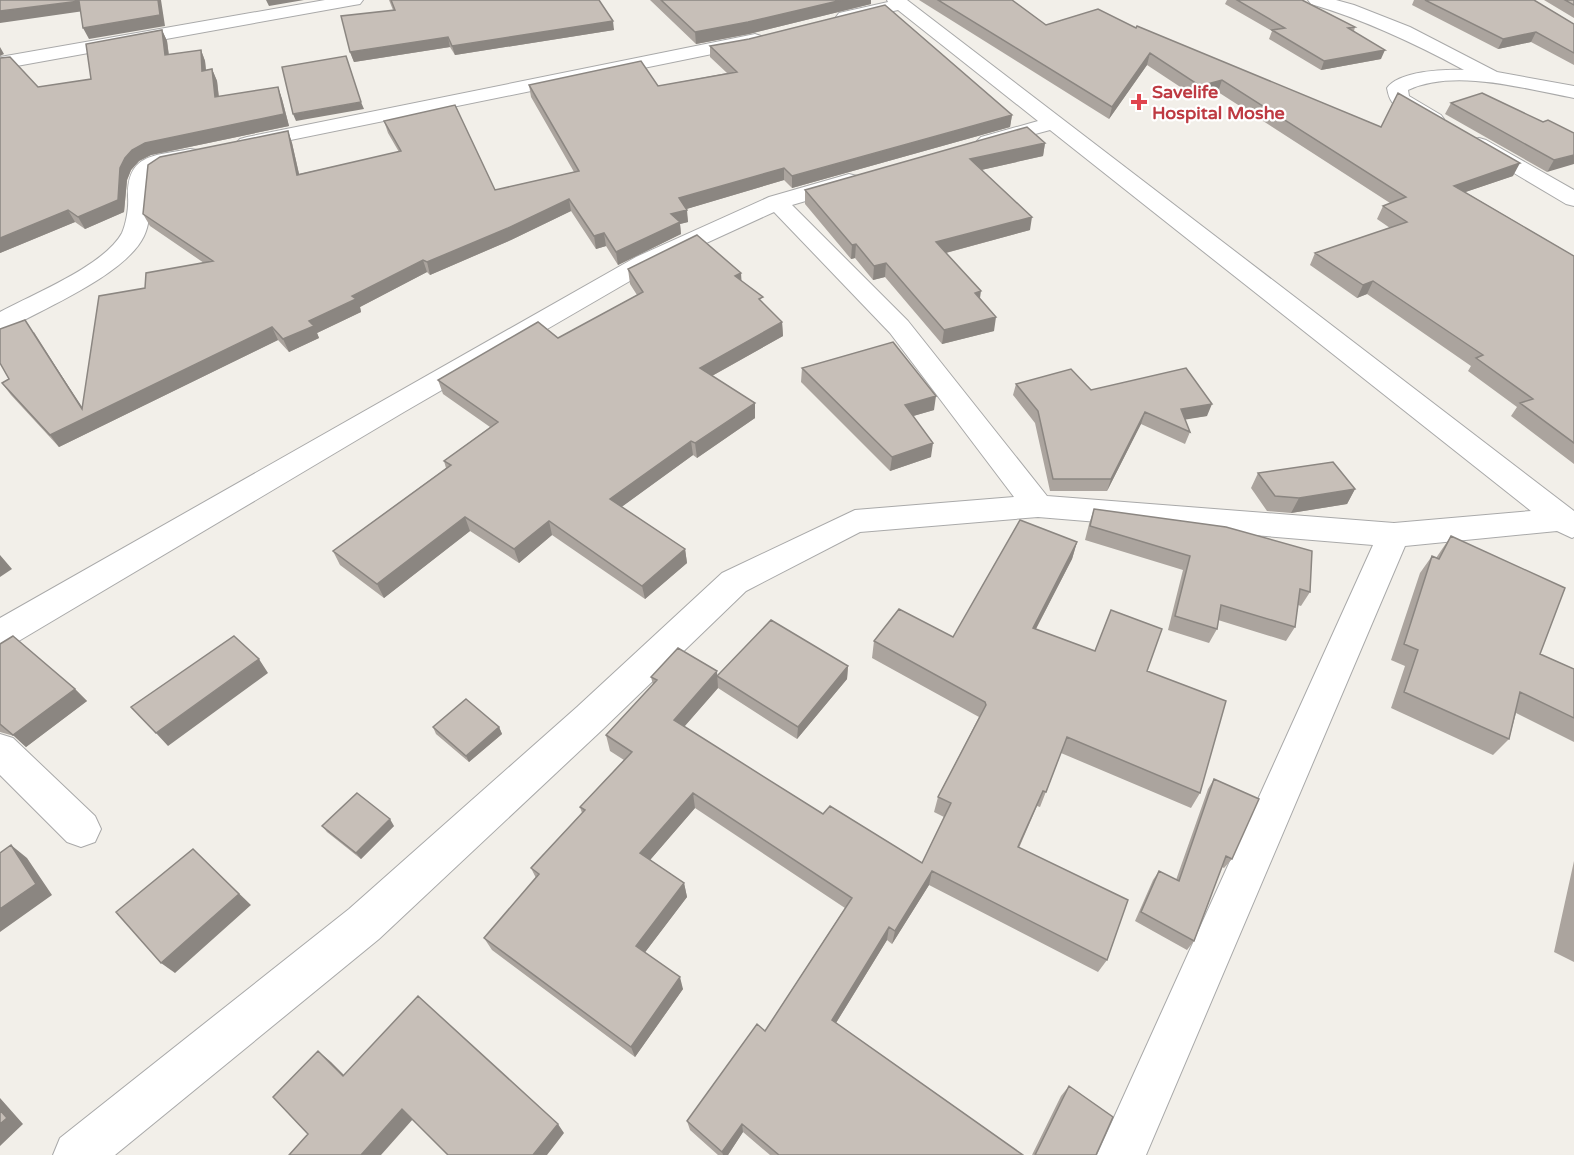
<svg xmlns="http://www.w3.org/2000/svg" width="1574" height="1155" font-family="'Varela Round',sans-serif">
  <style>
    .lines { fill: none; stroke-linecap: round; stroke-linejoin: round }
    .minor-casing { stroke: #a9a9a9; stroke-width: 2 }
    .minor { fill: #fff; fill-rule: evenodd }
    .wall { fill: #aba49e }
    .shaded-wall { fill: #8b8681 }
    .building { fill: #c7bfb8; stroke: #8b8681; stroke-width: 1.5 }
    .health-dot { fill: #e0444e; stroke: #fff; stroke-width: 2 }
    .labels { text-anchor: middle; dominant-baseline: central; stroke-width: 4.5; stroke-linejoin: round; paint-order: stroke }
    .far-health-label { font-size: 18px; font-weight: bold; fill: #be3a42; stroke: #fff; text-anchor: start }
  </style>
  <rect width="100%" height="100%" fill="#f2efe9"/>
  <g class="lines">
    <g class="minor-casing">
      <path id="minor" d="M325,0H363L360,4L354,5L0,69V57Z
        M887,0H907L1574,511V537L1572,538L1557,531L1405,546L1146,1155H1097L1373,545L1038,517L860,532L746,591L603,729L379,939L115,1155H53L60,1138L349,909L577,707L722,573L855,510L1014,497L890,333L774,212L654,267L404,412L12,645L0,649V618L636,257L769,197L849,174L857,176L860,181L857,186L792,205L908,321L1047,496L1394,523L1531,511L1050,130L988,147L981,145L977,141L981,137L1038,121L898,10L845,22L839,21L836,17L839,13L888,2Z
        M1308,0H1336L1354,5L1410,27L1497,72L1574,86V98C1525,89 1455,68 1408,90L1409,96L1441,115L1444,119L1441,123C1429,126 1401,112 1392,102C1389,98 1388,93 1387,88C1399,71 1444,69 1464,70C1414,43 1365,20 1311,4Z
        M755,34L761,36L764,40L761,44L247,149L240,147L236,143L240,139L247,137Z
        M1479,138L1486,140L1574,190V206L1566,204L1472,148L1468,144L1472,140Z
        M190,149L198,150L201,155L198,160L166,167L153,173C146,189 154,216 144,236C126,274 47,307 9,328L0,330V312C33,294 104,266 122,233C126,224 129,208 128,197C127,153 155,156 190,149Z
        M0,734L13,738L95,816L101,829L95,842L81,847L67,842L0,775Z"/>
    </g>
    <use href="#minor" class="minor"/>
  </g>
  <path class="wall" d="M389,0H599L614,30L455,55L450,47L354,62L350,52L393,10Z
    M650,0H871V4L749,34L696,44Z
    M919,0H1012L1046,25L1136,28L1381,127L1513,176L1465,192L1574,256V464L1511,416L1517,407L1468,371L1471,366L1367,294L1357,298L1310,265L1315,253L1390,228L1377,219L1383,206L1390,203L1218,92L1197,98L1147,65L1109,119Z
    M1227,0H1302L1355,27L1354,31L1381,59L1321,70L1269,39L1272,31L1225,4Z
    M1414,0H1534L1574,24V65L1531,42L1498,49L1412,5Z
    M1544,0H1574V18Z
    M162,30L167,41L169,55L201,50L205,61L206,70L212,69L217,81L219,97L278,87L282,99L289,126L151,155L139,161L131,170L127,180L124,212L85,229L75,222L0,253V58L38,87L91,79Z
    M710,46L1012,115L1010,127L792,188L784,180L686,209L688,222L680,224L681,234L618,265L606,246L596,249L571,211L511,240L430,275L427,272L360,307L361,312L317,333L319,338L289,352L278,340L59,447L11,395L2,383L9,379L34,332L82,408L145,288L204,263L150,226L143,214L288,131L292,143L299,174L399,152L388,133L384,121L495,190L574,172L531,97L529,85L658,86L727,73L710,57Z
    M1451,103L1543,122L1574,133L1547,172L1445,114Z
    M1045,143L1043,156L981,170L1030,230L946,253L980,299L994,331L942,344L885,277L873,280L855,258L851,259L805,204V190Z
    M628,269L741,273V281L782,322L783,336L712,376L755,403V418L697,458L693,455L621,507L685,549L687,563L645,599L552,535L519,563L470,531L384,598L340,565L333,551L446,468L444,461L490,427L443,394L438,380L558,338L637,295L630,284Z
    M802,368L934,410L913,416L931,457L890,471L801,382Z
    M1016,384L1091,390L1207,416L1185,419L1190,432L1185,444L1141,424L1107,491H1050L1035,423L1013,395Z
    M1258,473L1355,489L1347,504L1291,513L1267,511L1251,488Z
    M1094,509L1310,592L1301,606L1298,605L1295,627L1286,641L1218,620L1217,629L1209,643L1168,630L1183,570L1085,540L1089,524Z
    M1451,536L1540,654L1574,669V742L1516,713L1509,739L1493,755L1391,708L1405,666L1391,660L1420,573L1432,556L1436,558Z
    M1077,542L1072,559L1036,629L1147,671L1200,793L1191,808L1061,753L1040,807L1037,806L1019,848L1107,960L1098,972L929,885L892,944L887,940L836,1023L1023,1155H770L743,1132L728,1155H718L690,1130L687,1121L765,1031L845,908L695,808L650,860L684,883L687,897L645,952L683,989L635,1057L492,950L484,938L536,878L531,868L582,813L580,807L624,760L610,751L606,735L653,685L651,677L717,676L848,666L847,679L797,739L718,688L684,727L823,814L922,863L944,817L934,812L938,797L979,717L872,658L874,641L953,637Z
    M0,644L75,689L87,701L26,747L14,736L0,732Z
    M433,727H499L502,734L469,762L436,734Z
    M1214,779L1232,859L1224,868L1222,867L1194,941L1187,950L1135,921L1153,880L1159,871L1176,880L1208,789Z
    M322,826H394L361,859L327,832Z
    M1574,861V962L1554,952Z
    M1069,1086L1096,1155H1032L1061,1096Z"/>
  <path class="shaded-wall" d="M158,0H161L165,26L89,39L83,28Z
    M266,0H304L269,6Z
    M842,0H871V4L749,34L696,44L695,32Z
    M79,1L84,11L0,23V11Z
    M613,21L614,30L455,55L452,46Z
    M162,30L167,41L170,66L165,55Z
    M1536,32L1531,42L1498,49L1503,39Z
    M448,37L450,47L354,62L350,52Z
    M0,47L4,54L0,56Z
    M201,50L205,61L207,82L202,71Z
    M1385,50L1381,59L1321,70L1324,61Z
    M1150,53L1147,65L1109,119L1112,107Z
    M212,69L217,81L220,109L215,97Z
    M1222,80L1218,92L1197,98L1200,86Z
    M278,87L282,99L289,126L151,155L139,161L131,170L127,180L124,212L85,229L78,217L120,168L125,158L132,150L145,143Z
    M361,102L364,109L296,121L293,114Z
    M1012,115L1010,127L792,188V176Z
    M288,131L292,143L302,187L297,175Z
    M1045,143L1043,156L968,173L970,159Z
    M1574,155V164L1547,172L1554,160Z
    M1520,163L1513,176L1448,198L1454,186Z
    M784,168V180L680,211L679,198Z
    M569,199L571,211L511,240L430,275L427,262Z
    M68,210L75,222L0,253V238Z
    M687,210L688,222L680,224L681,234L618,265L616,252L671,214Z
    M1032,217L1030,230L934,256L936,242Z
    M604,233L606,246L596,249L594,236Z
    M856,244L855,258L851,259L852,245Z
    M423,260L427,272L360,307L361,312L317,333L319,338L289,352L283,339L309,321L352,296Z
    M886,263L885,277L873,280L874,266Z
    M741,273L742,288L735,276Z
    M1373,281L1367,294L1357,298L1363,285Z
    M981,291L979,305L975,293Z
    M996,317L994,331L942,344L944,330Z
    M25,320L88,416L272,327L278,340L59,447L50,435Z
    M782,322L783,336L701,382L700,368Z
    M936,396L934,410L903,419L905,405Z
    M755,403V418L697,458L695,443Z
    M1212,404L1207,416L1177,421L1181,409Z
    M1145,412L1141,424L1107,491L1111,479Z
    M691,441L693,455L612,514L610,499Z
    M933,443L931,457L890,471L892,457Z
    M1355,489L1347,504L1291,513L1299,498Z
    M465,517L470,531L384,598L377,584Z
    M549,521L552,535L519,563L514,549Z
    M1077,542L1072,559L1028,644L1033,628Z
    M685,549L687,563L645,599L642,586Z
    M0,555L12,569L0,577Z
    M259,659L268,673L168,746L156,733Z
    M848,666L847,679L797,739L798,727Z
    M717,671L718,688L676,736L674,720Z
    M75,689L87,701L26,747L13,735Z
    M499,727L502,734L469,762L466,756Z
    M693,793L695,808L644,867L640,853Z
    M390,819L394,826L361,859L356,853Z
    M11,845L27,858L52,895L0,932V909Z
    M193,849L251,905L175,973L161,963Z
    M932,871L929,885L892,944L895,931Z
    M684,883L687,897L640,959L636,946Z
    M889,927L887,940L831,1031L832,1020Z
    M680,977L683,989L635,1057L631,1047Z
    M318,1051L331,1062L355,1086L343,1076Z
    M0,1098L23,1124L0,1146Z
    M402,1109L413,1119L381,1155H361Z
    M558,1124L564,1133L547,1155H533Z
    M742,1124L743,1132L728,1155H723L722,1152Z"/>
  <path class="building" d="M0,0H158L160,15L83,28L79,1L0,11Z
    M391,0H599L613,21L452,46L448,37L350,52L341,16L395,10Z
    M661,0H842L748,22L695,32Z
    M938,0H1012L1046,25L1098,9L1136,28L1137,26L1381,127L1398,93L1520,163L1454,186L1574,256V443L1520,403L1533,399L1476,358L1483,355L1373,281L1363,285L1315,253L1407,222L1383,206L1406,197L1222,80L1200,86L1150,53L1112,107Z
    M1237,0H1302L1355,27L1348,28L1385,50L1324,61L1272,30L1285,28Z
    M1425,0H1534L1574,24V53L1536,32L1503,39Z
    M1565,0H1574V5Z
    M885,5L1012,115L792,176L784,168L679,198L687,210L671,214L680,222L616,252L604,233L594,236L569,199L508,228L427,262L423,260L352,296L356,299L309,321L314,326L283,339L272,327L50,435L2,383L9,379L0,363V329L25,320L82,409L99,296L145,288L146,273L213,261L143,214L148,165L160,157L288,131L297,175L401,151L384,121L455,105L495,190L579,171L529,85L641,61L658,86L737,72L710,46L749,39Z
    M162,30L165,55L201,50L202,71L212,69L215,97L278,87L284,114L145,143L132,150L125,158L120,168L118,200L78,217L68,210L0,238V58L10,57L38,87L91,79L86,44Z
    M346,56L361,102L293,114L282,67Z
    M1482,93L1543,122L1548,120L1574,133V155L1554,160L1451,103Z
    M1027,127L1045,143L970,159L1032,217L936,242L981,291L975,293L996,317L944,330L886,263L874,266L856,244L852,245L805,190Z
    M697,235L741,273L735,276L763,297L759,299L782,322L700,368L755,403L695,443L691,441L610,499L685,549L642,586L549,521L514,549L465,517L377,584L333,551L451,465L444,461L498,422L438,380L538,322L558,338L643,292L628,269Z
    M893,342L936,396L905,405L933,443L892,457L802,368Z
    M1186,368L1212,404L1181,409L1190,432L1145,412L1111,479H1053L1038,411L1016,384L1071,369L1091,390Z
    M1333,462L1355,489L1299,498L1275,496L1258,473Z
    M1094,509L1226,527L1312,551L1310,592L1300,589L1295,627L1221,605L1217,629L1175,616L1190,556L1090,526Z
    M1020,520L1077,542L1033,628L1095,651L1111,610L1162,629L1147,671L1226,701L1200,793L1067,737L1046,792L1043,791L1018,847L1128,900L1107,960L932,871L895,931L889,927L832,1020L1023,1155H779L742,1124L722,1152L687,1121L757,1024L765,1031L852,898L693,793L640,853L684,883L636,946L680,977L631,1047L484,938L539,874L531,868L585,810L580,807L632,752L606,735L657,680L651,677L678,648L717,671L674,720L823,814L830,806L922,863L951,803L938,797L986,705L985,702L874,641L899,609L953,637Z
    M1451,536L1565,588L1540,654L1574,669V718L1520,692L1509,739L1404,692L1418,650L1404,644L1432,556L1439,559Z
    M771,620L848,666L798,727L717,676Z
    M13,636L75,689L13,735L0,724V644Z
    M234,636L259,659L156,733L131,707Z
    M466,699L499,727L466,756L433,727Z
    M1214,779L1259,799L1232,859L1226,856L1194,941L1141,912L1159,871L1179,881Z
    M357,793L390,819L356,853L322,826Z
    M11,845L36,884L0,909V853Z
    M193,849L239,894L161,963L116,912Z
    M418,996L558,1124L533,1155H448L402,1109L361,1155H289L308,1134L273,1097L318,1051L343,1076Z
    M1069,1086L1113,1117L1096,1155H1035Z
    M0,1110L7,1118L0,1124Z"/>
  <path class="health-dot" d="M1136 93h6v6h6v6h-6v6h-6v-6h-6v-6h6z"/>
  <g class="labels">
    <g class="far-health-label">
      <text x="1152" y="92">Savelife<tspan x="1152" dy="21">Hospital Moshe</tspan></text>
    </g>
  </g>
</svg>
